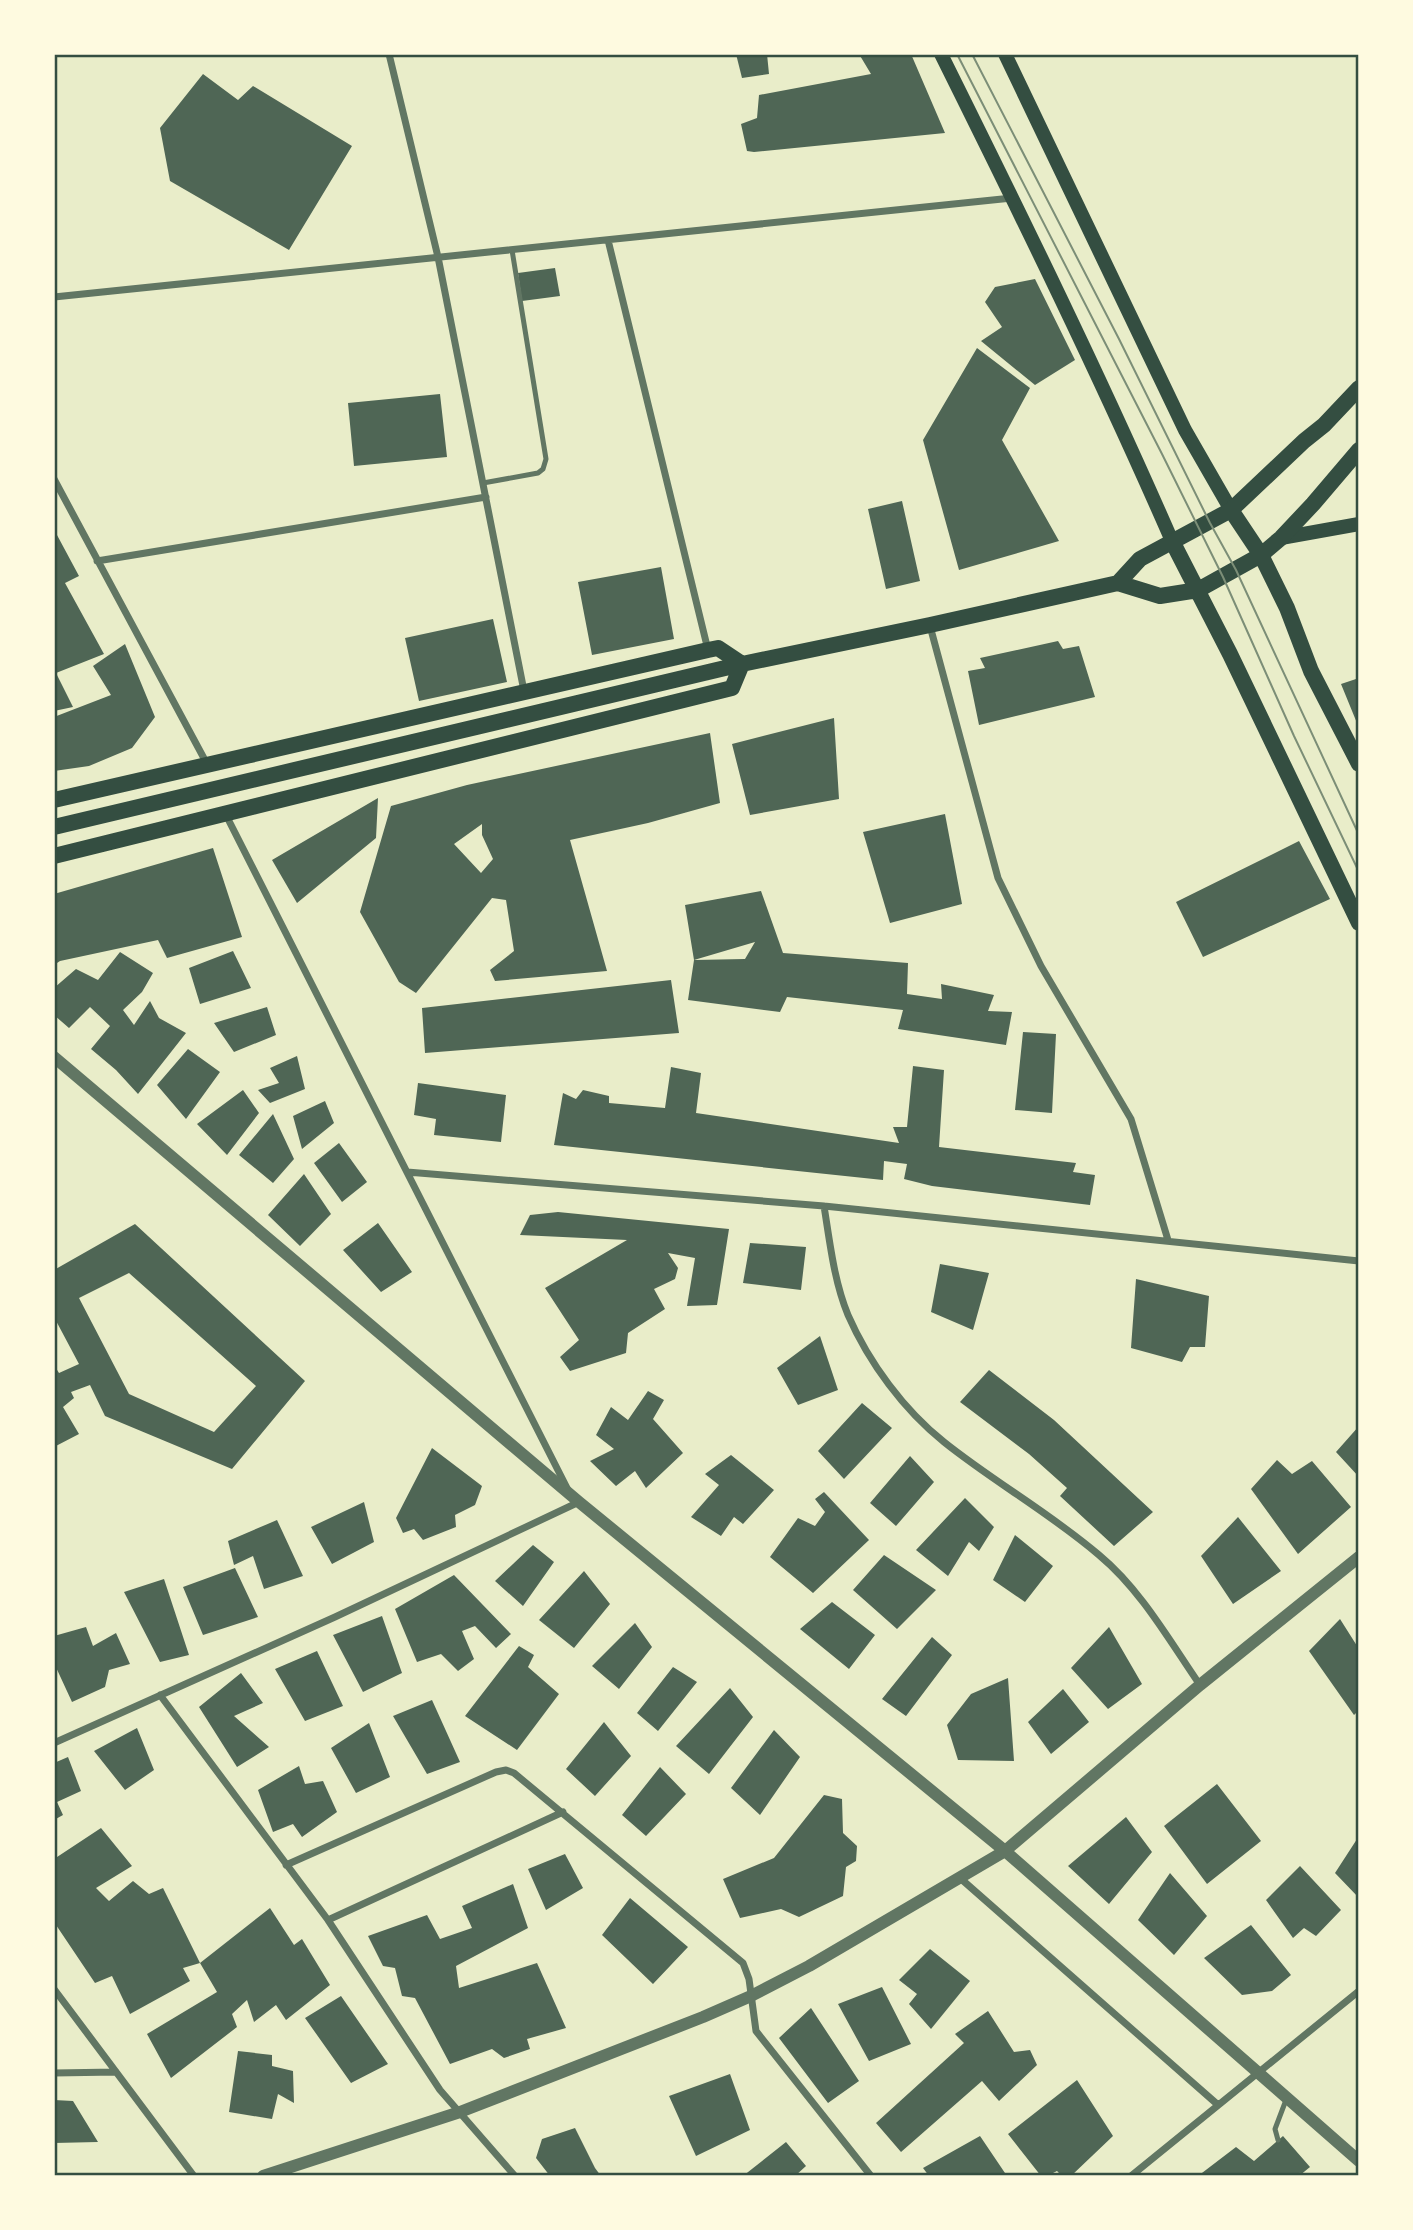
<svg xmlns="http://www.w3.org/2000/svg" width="1413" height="2230" font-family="'DejaVu Sans',sans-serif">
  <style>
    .building { fill: #4f6655; fill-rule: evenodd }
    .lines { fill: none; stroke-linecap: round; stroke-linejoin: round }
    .service { stroke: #617663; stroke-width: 5 }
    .minor { stroke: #617663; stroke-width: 7 }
    .tertiary { stroke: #617663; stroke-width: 12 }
    .secondary { stroke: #344e41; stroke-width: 14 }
    .primary { stroke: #344e41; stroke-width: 16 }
    .tram { stroke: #7c8e77; stroke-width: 2 }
    .neatline { fill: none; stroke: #344e41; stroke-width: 2.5 }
  </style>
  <rect width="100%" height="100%" fill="#e9edc9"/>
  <path class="building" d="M736,54H767L769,74L742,78Z
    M859,54H911L945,133L754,152L747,151L741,124L757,118L759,95L871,74Z
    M203,74L238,100L253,86L352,146L289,250L170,181L160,128Z
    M555,268L560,296L522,301L518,273Z
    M1035,279L1075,360L1035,385L981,341L1002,327L985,302L995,287Z
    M977,348L1030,388L1002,440L1059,541L959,570L923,440Z
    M440,394L447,457L354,466L348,403Z
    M902,501L920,581L886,589L868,509Z
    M57,535L79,576L65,583L104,654L56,673L73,707L54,711V537Z
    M661,567L674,639L592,655L578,582Z
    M493,619L507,682L419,701L405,638Z
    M1058,641L1063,649L1079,646L1095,697L979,725L968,671L985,668L980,658Z
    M125,644L155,717L132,748L89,766L54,771V717L111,695L93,666Z
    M1359,678V728L1341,684Z
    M834,718L839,799L750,815L732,744Z
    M710,733L720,803L648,823L570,840L607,971L495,981L490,970L514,951L506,900L492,898L416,993L399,982L360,912L391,806L467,785ZM482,824V835L493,859L481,873L454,844Z
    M378,798L376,838L297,903L272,860Z
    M945,814L962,904L890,923L863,832Z
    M1299,841L1330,899L1203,957L1176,902Z
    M213,848L242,937L167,958L158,940L60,961L54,965V894Z
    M761,891L783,953L908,963L907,994L942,999L941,984L994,995L988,1011L1012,1012L1006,1045L898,1029L903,1010L787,997L780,1012L688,1000L694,960L745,959L755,942L694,960L685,905Z
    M233,951L251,988L200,1004L189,968Z
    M120,952L153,973L142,992L123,1010L134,1025L150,1001L159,1018L186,1033L138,1094L116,1070L91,1049L110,1026L90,1007L69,1028L54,1015V988L76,969L98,980Z
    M671,980L679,1033L425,1053L422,1008Z
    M267,1007L276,1035L234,1052L214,1023Z
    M1023,1032L1056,1034L1052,1113L1015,1110Z
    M188,1049L220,1072L186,1119L157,1085Z
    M297,1056L305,1089L270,1103L258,1090L279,1083L270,1068Z
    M913,1066L944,1070L939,1147L1076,1163L1073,1172L1095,1175L1090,1205L932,1186L904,1179L907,1164L884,1161L883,1180L554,1145L563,1093L576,1099L583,1090L609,1096V1103L665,1108L671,1067L701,1073L696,1113L899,1143L893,1127H907Z
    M418,1083L506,1095L501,1142L434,1135L436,1119L414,1115Z
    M243,1090L259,1113L227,1155L197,1124Z
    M325,1101L334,1123L302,1149L293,1116Z
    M273,1114L294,1159L273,1183L239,1155Z
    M339,1143L367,1182L342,1202L314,1163Z
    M304,1174L331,1214L300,1246L268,1215Z
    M558,1212L729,1229L717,1305L687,1306L695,1258L668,1253L678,1268L675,1279L654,1289L665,1309L628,1333L626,1353L570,1371L560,1357L579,1340L545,1288L627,1240L520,1235L530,1215Z
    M378,1223L412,1272L381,1292L343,1250Z
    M135,1224L305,1381L232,1469L105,1416L90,1385L71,1392L74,1398L63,1407L79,1434L54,1447V1365L59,1373L79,1364L54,1317V1270ZM129,1273L256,1386L214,1432L129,1394L79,1298Z
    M750,1243L806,1247L801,1290L743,1283Z
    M940,1264L989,1273L973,1330L931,1312Z
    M1136,1279L1209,1296L1205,1347H1190L1182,1362L1131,1348Z
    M820,1336L838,1390L798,1405L777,1368Z
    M989,1370L1054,1420L1153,1512L1114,1546L1060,1496L1067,1488L1029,1454L960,1402Z
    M648,1391L664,1400L653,1419L683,1453L646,1488L635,1471L616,1486L590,1461L614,1449L596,1435L611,1407L628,1420Z
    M862,1403L892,1428L844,1479L818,1451Z
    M1359,1426V1477L1336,1452Z
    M432,1448L482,1486L475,1505L455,1515L456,1527L423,1540L414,1529L403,1533L396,1518Z
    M731,1455L774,1490L743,1524L734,1517L721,1536L691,1517L719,1485L705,1474Z
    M910,1456L934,1482L896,1526L870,1503Z
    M1277,1460L1292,1474L1312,1461L1351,1507L1298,1554L1251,1489Z
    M824,1492L869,1540L813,1593L770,1557L798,1518L815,1526L825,1512L815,1499Z
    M965,1498L994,1527L979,1551L969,1542L948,1576L916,1550Z
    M364,1502L374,1542L332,1564L311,1527Z
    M1238,1517L1281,1571L1233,1604L1201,1556Z
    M277,1520L303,1576L264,1589L253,1556L234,1565L228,1541Z
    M1015,1535L1053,1566L1025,1602L993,1580Z
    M533,1545L554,1562L523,1606L495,1581Z
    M884,1555L936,1590L897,1629L853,1590Z
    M235,1568L258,1617L203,1635L183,1587Z
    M584,1571L610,1604L574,1648L539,1620Z
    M454,1575L511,1634L496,1648L475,1626L462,1631L474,1659L458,1671L441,1654L417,1662L395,1609Z
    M164,1579L189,1655L160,1662L124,1592Z
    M832,1602L875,1635L849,1669L800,1629Z
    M382,1616L402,1673L363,1692L333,1635Z
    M1340,1619L1359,1649V1710L1354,1715L1309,1651Z
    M635,1623L652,1647L619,1689L592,1666Z
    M86,1627L93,1646L116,1633L130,1664L109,1670L105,1687L72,1702L54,1663V1636Z
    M1109,1627L1142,1684L1108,1709L1071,1668Z
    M932,1637L952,1655L906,1716L882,1699Z
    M519,1646L534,1655L528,1667L559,1694L517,1750L465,1716Z
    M317,1651L343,1706L305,1721L275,1669Z
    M673,1667L697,1682L658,1731L637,1713Z
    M241,1673L263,1703L234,1716L269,1747L237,1767L199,1707Z
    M1008,1678L1014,1761L958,1760L947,1725L971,1694Z
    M730,1688L753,1717L709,1774L676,1746Z
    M1063,1689L1089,1722L1051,1754L1028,1722Z
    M432,1700L460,1762L427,1774L393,1716Z
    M604,1722L631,1756L595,1796L566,1769Z
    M369,1723L390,1777L356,1793L331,1748Z
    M137,1728L154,1770L125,1790L94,1751Z
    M774,1730L800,1757L760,1815L731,1788Z
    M68,1757L81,1791L57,1802L63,1815L54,1820V1763Z
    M299,1766L305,1784L323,1781L337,1812L302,1837L293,1824L273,1832L258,1790Z
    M660,1767L686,1794L646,1836L622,1815Z
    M1217,1784L1261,1841L1207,1884L1164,1826Z
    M824,1795L842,1799L843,1833L857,1846L856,1861L846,1867L843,1896L799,1917L781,1909L740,1918L723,1879L774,1858Z
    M1126,1817L1152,1852L1109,1904L1068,1866Z
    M101,1828L132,1866L96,1888L109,1901L133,1881L149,1894L163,1888L200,1963L183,1968L190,1981L130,2014L112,1976L95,1983L54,1922V1859Z
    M1359,1836V1898L1335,1873Z
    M565,1854L583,1888L546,1910L528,1869Z
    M1300,1866L1341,1910L1316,1936L1304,1928L1293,1938L1266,1900Z
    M1170,1873L1207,1916L1174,1955L1138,1920Z
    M513,1884L528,1928L456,1966L459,1988L537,1963L566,2028L527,2039L530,2049L504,2058L492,2049L450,2064L415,1998L402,1996L395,1968L383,1966L368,1936L427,1915L440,1939L472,1928L462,1906Z
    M630,1898L688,1947L653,1984L602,1935Z
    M270,1908L294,1945L302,1939L330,1985L286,2020L276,2005L254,2022L247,2000L232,2014L237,2027L171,2078L147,2034L217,1992L200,1963Z
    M1251,1925L1291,1975L1272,1991L1242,1995L1204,1958Z
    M930,1949L970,1981L931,2029L909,2004L917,1994L899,1980Z
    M882,1987L911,2044L869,2061L838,2004Z
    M341,1996L388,2064L351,2083L305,2018Z
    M811,2008L859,2081L828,2103L779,2038Z
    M988,2011L1014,2052L1030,2050L1037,2065L999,2101L982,2081L901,2152L876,2123L964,2043L955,2034Z
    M238,2051L272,2055V2066L293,2071L294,2103L278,2094L272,2119L229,2112Z
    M730,2074L750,2130L696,2156L669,2096Z
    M1077,2080L1113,2136L1071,2176H1062L1057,2171L1047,2176H1041L1008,2134Z
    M54,2100L73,2101L98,2142L54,2143Z
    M575,2128L595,2168L601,2176H550L536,2158L542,2139Z
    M980,2136L1007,2176H929L923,2168Z
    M1283,2136L1310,2167L1299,2176H1198L1236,2147L1254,2161Z
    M786,2142L806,2166L795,2176H743Z"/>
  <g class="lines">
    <path class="service" d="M483,483L538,473L543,469L546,459L512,250
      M1278,2140L1275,2129L1286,2100
      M1300,2175V2176"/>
    <path class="minor" d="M389,54L438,257L524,691
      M608,240L708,650
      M54,297L1012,198
      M54,479L207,764
      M97,561L486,497
      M930,626L998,878L1041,966L1131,1119L1168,1240
      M226,815L567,1488
      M407,1172L824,1206L1359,1261
      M824,1206C830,1243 834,1281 848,1315C869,1363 904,1410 944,1442C994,1482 1050,1513 1099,1555C1141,1590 1169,1640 1200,1685
      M160,1695L328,1920L440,2090L515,2176
      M54,1743L335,1617L579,1502
      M286,1865L496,1772L506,1770L514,1773L743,1963L749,1979L756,2031L871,2176
      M960,1878L1217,2104
      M328,1920L563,1812
      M54,1989L194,2176
      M54,2073L116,2072
      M1131,2176L1359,1991"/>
    <path class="tertiary" d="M54,1057L579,1502L1005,1851L1359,2161
      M263,2176L460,2112L703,2017L751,1996L809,1966L1005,1851L1200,1685L1359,1557"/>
    <path class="secondary" d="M941,54C1021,215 1100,376 1172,541
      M1005,54L1185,430L1231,510
      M1281,538L1359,524"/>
    <path class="primary" d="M1231,510L1261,555L1287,608L1311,671L1359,764
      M1172,541L1230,654L1359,923
      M1118,583L1140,559L1231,510L1304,441L1324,425L1359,388
      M54,800L708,650L718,648L742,664
      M54,827L742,664L930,625L1118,583L1160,596L1198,590L1261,555L1281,538L1313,504L1359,450
      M54,856L732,688L742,664"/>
    <path class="tram" d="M957,54L1162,454L1223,577L1294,736L1359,872
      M972,54L1119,339L1210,523L1236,570L1359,835"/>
  </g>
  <rect width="1413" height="2230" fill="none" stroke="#fefae0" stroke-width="112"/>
  <rect x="56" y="56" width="1301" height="2118" class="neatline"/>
</svg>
